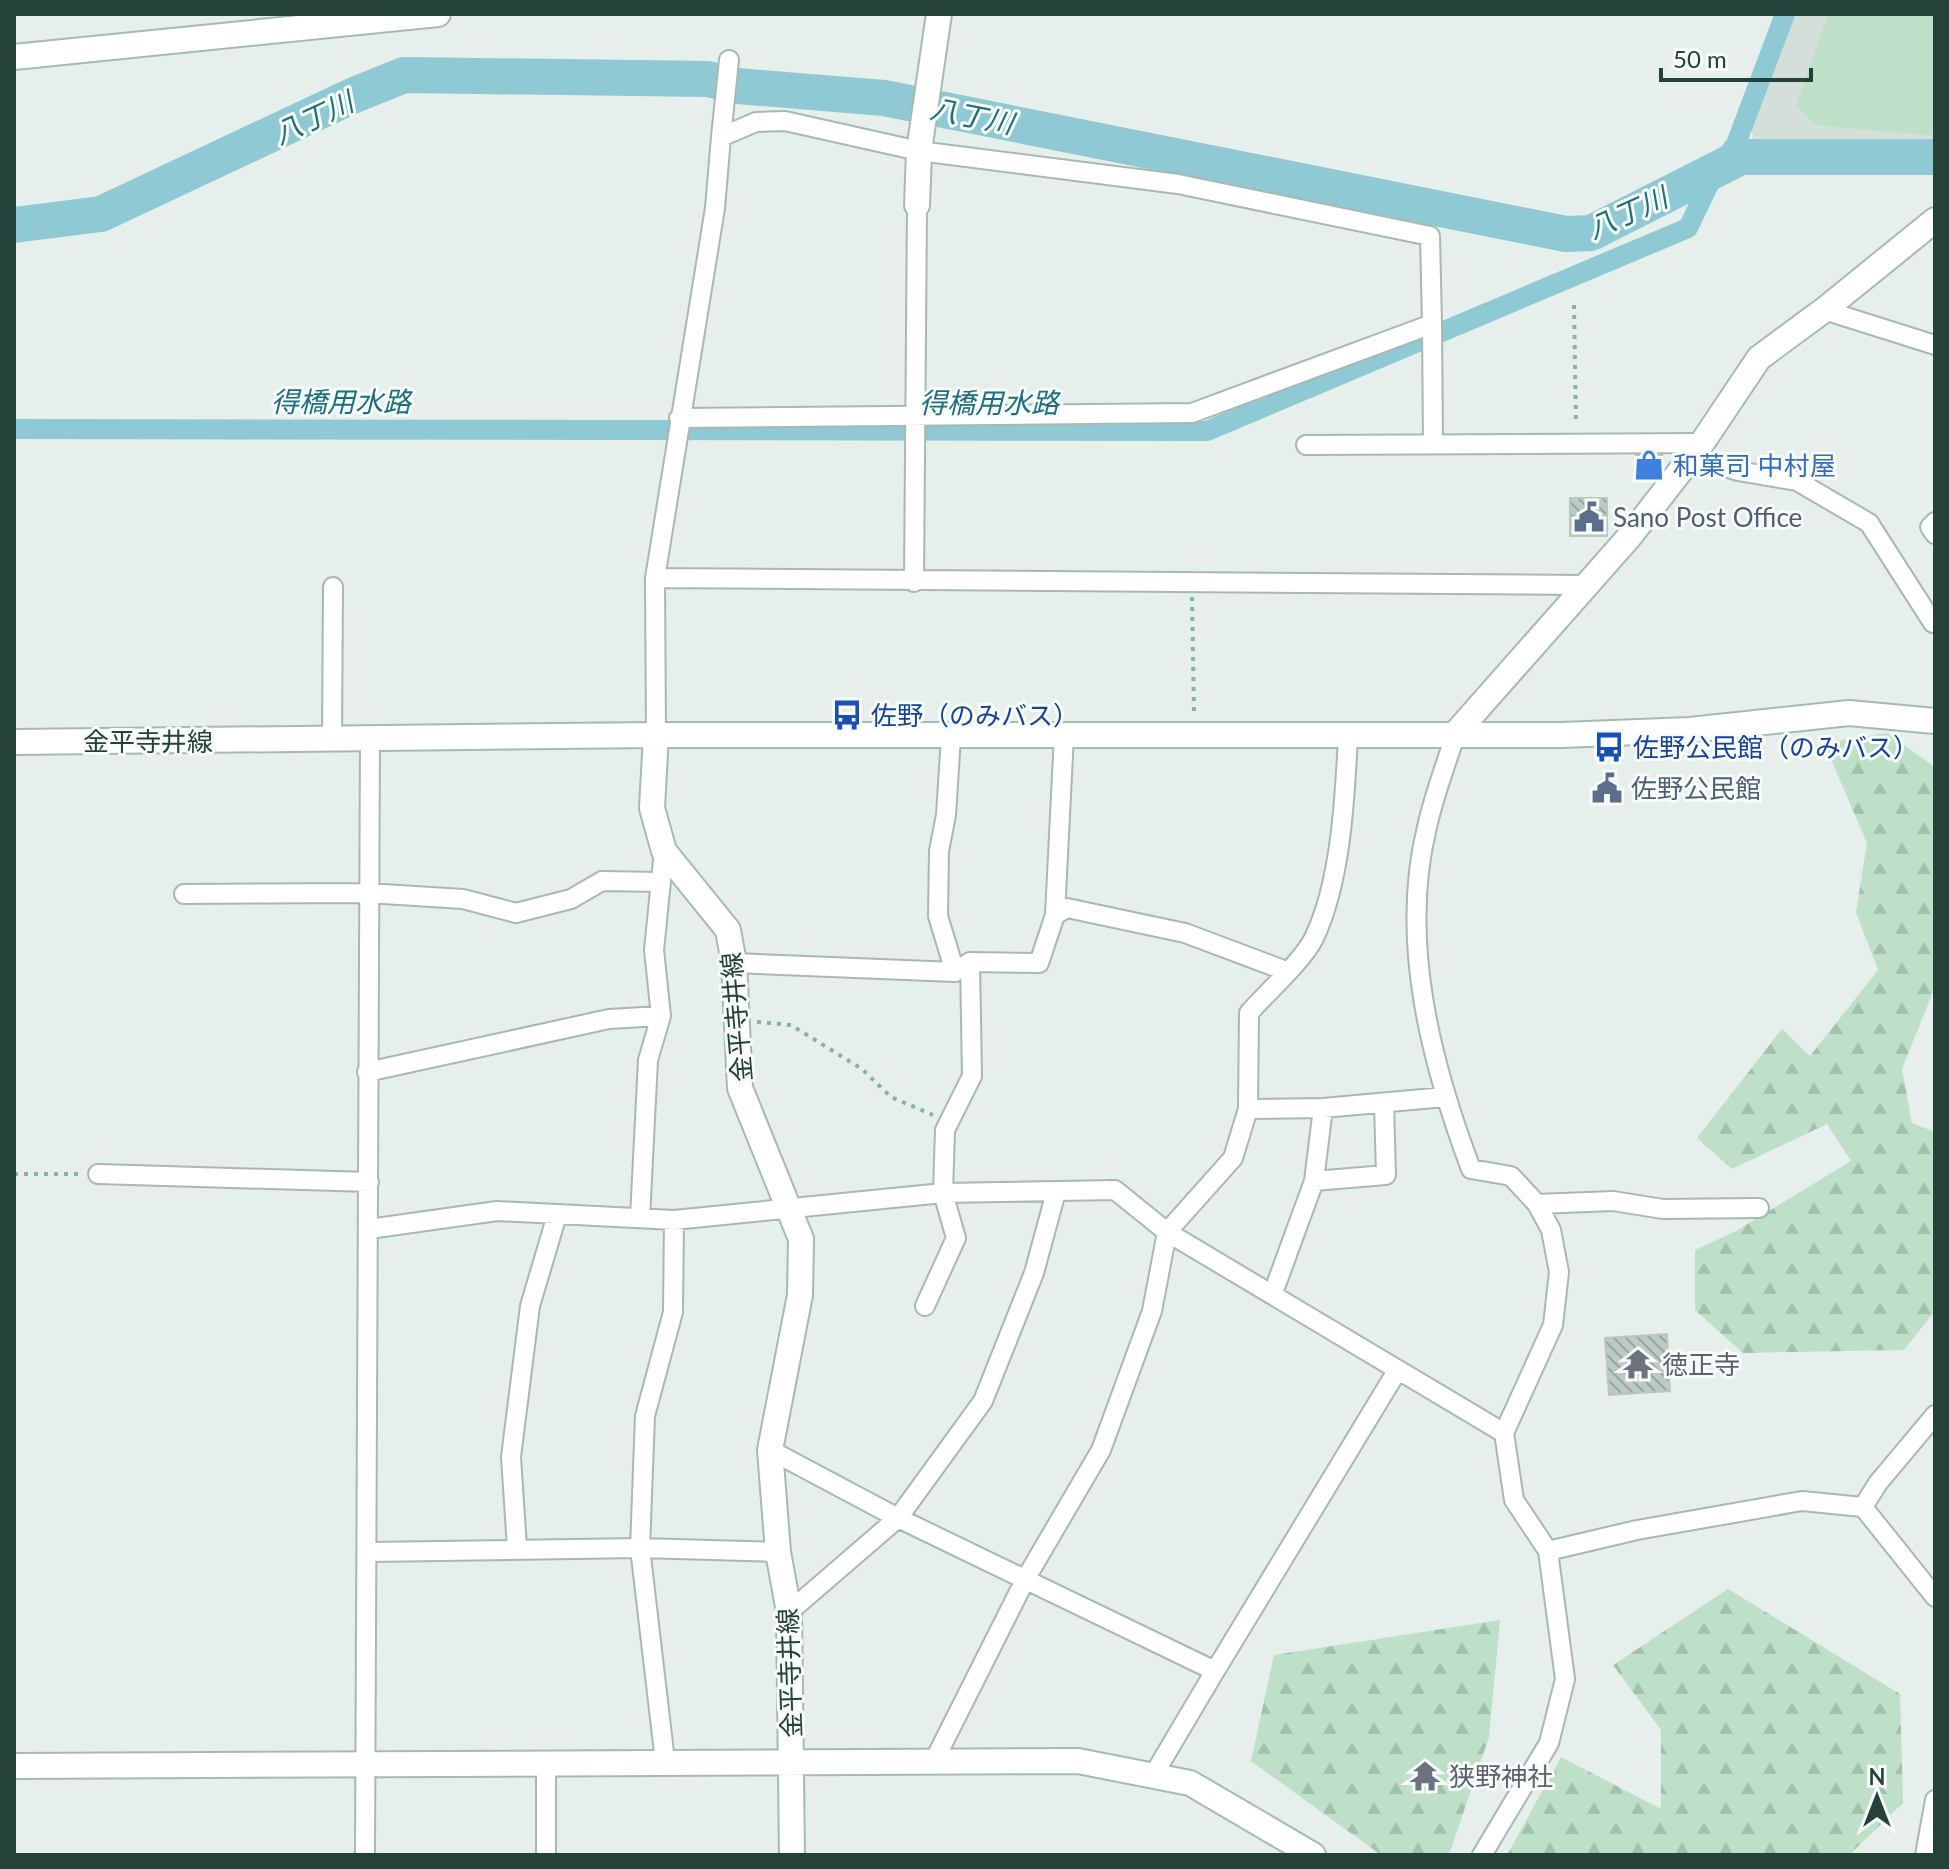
<svg xmlns="http://www.w3.org/2000/svg" width="1949" height="1869" font-family="Lato,'Noto Sans JP',sans-serif">
  <style>
    .built { fill: #d4dfda }
    .forest { fill: url(#forest-firs) }
    .park { fill: #bfe0c8 }
    .lines { fill: none; stroke-linecap: round; stroke-linejoin: round }
    .canal { stroke: #8ec9d4; stroke-width: 20 }
    .river { stroke: #8ec9d4; stroke-width: 36 }
    .building { fill: url(#building-back-hatch); stroke: #b8c9c2; stroke-width: 2 }
    .street-casing { stroke: #a8b8b2; stroke-width: 22 }
    .secondary-casing { stroke: #a4bbb3; stroke-width: 28 }
    .path { stroke: #86b3a5; stroke-width: 4; stroke-dasharray: 4 6; stroke-linecap: butt }
    .street { stroke: #fff; stroke-width: 18 }
    .secondary { stroke: #fff; stroke-width: 24 }
    .labels { text-anchor: middle; dominant-baseline: central; stroke-width: 6; stroke-linejoin: round; paint-order: stroke }
    .shop-label { font-size: 26px; fill: #366cbe; stroke: #f7fbf9; text-anchor: start }
    .service-label { font-size: 26px; fill: #4e5e75; stroke: #f7fbf9; text-anchor: start }
    .transit-label { font-size: 26px; fill: #164399; stroke: #f7fbf9; text-anchor: start }
    .street-label { font-size: 26px; fill: #24423a; stroke: #f7fbf9 }
    .worship-label { font-size: 26px; fill: #5b616d; stroke: #f7fbf9; text-anchor: start }
    .water-label { font-size: 28px; font-style: italic; fill: #1c6f80; stroke: #f7fbf9 }
  </style>
  <defs>
    <pattern id="forest-firs" width="22" height="20" patternUnits="userSpaceOnUse" patternTransform="scale(2)"><rect width="22" height="20" fill="#bfe0c8"/><path d="M5 1l3.5 6h-7zM16 11l3.5 6h-7z" fill="#a4c1ad"/></pattern>
    <pattern id="building-back-hatch" width="6" height="6" patternUnits="userSpaceOnUse" patternTransform="scale(2)"><rect width="6" height="6" fill="#bbcac4"/><path d="M-1 5l2 2M0 0l6 6M5-1l2 2" fill="none" stroke="#98a6a0"/></pattern>
  </defs>
  <rect width="100%" height="100%" fill="#e6efeb"/>
  <path class="built" d="M1790,14H1935V153L1754,148L1750,113Z"/>
  <path class="forest" d="M1887,733L1935,767V987L1902,1069L1912,1123L1935,1132V1311L1904,1350L1743,1353L1695,1310V1250L1736,1231L1851,1161L1827,1124L1732,1169L1697,1138L1782,1029L1810,1056L1878,970L1856,912L1867,843L1824,743Z
    M1728,1589L1900,1694L1903,1803L1849,1855H1507L1561,1757L1661,1809V1730L1613,1665Z
    M1500,1620L1489,1737L1449,1855H1381L1251,1761L1274,1655Z"/>
  <path class="park" d="M1828,14H1935V136L1816,125L1796,106Z"/>
  <g class="lines">
    <path class="canal" d="M14,429L1207,431L1688,228L1714,174L1736,144L1785,14"/>
    <path class="river" d="M14,225L101,214L352,96L404,75L708,79L737,86L884,98L1566,234L1591,233L1741,157H1935"/>
  </g>
  <path class="building" d="M1636,455H1662V470L1658,476L1636,477Z
    M1570,498H1607V536H1570Z
    M1667,1334L1670,1391L1609,1395L1605,1338Z"/>
  <g class="lines">
    <g class="street-casing">
      <path id="street" d="M721,137L729,60
        M1824,310L1935,345
        M1432,324L1433,443
        M1306,445L1702,443
        M1692,456L1738,471L1797,481L1869,523L1933,623
        M1935,522L1930,527L1935,534
        M655,578L1583,585
        M914,582L917,205
        M1456,733C1446,764 1434,795 1427,827C1399,940 1431,1063 1471,1169L1511,1176L1537,1204L1551,1230L1559,1272L1553,1325L1504,1433L1514,1500L1548,1551L1565,1679L1549,1743L1482,1855
        M656,735L655,578L715,208L721,137L756,122L785,121L919,151L1178,184L1430,236L1432,324L1192,413L679,418
        M951,737L946,815L939,851L938,916L955,972
        M332,740L333,587
        M184,894L367,893L463,899L516,913L571,899L602,881L659,882
        M1055,915L1064,735
        M734,963L955,972L970,962L1039,963L1055,915L1067,908L1185,933L1286,971
        M367,1072L609,1019L661,1016
        M1248,1109L1323,1108L1445,1097
        M98,1174L369,1182
        M1314,1181L1386,1175L1384,1104
        M1537,1204L1613,1201L1663,1209L1759,1208
        M640,1218L648,1060L661,1016L654,950L664,851
        M369,1229L497,1211L674,1220L943,1193L1115,1190L1167,1232L1504,1433
        M1273,1293L1314,1181L1323,1108
        M925,1306L956,1238L943,1193L945,1130L972,1076L970,962
        M770,1450L898,1518L1215,1671L1154,1774
        M1863,1507L1878,1483L1935,1415
        M517,1548L511,1457L530,1306L557,1215
        M1548,1551L1637,1530L1802,1501L1863,1507L1935,1597
        M369,1552L640,1548L778,1552
        M789,1612L898,1518L983,1401L1034,1273L1056,1192
        M1215,1671L1397,1371
        M935,1759L1026,1578L1101,1450L1152,1311L1167,1232L1233,1158L1248,1109L1249,1013C1267,992 1302,962 1314,938C1341,882 1345,797 1348,736
        M665,1761L640,1548L645,1416L673,1312L674,1220
        M365,1855L370,739
        M546,1855V1763
        M1925,1855L1935,1800"/>
    </g>
    <g class="secondary-casing">
      <path id="secondary" d="M14,57L438,14
        M917,205L919,151L939,14
        M1456,733L1630,536L1702,443L1759,358L1824,310L1935,220
        M656,735H1561L1690,730L1849,713L1935,721
        M14,742L656,735L652,808L664,851L728,930L734,963L740,1088L801,1239L800,1295L770,1450L778,1552L789,1612L792,1855
        M14,1766L1078,1761L1190,1783L1313,1855"/>
    </g>
    <path class="path" d="M1574,305L1576,425
      M1192,597L1194,713
      M757,1022L791,1025L862,1069L891,1097L933,1115
      M14,1174H80"/>
    <use href="#street" class="street"/>
    <use href="#secondary" class="secondary"/>
  </g>
  <defs>
    <g id="shop-bare" transform="scale(2.4)"><path d="M-5-2.5h2.3a2.7 3.5 0 0 1 5.4 0H5L5.5 6h-11ZM-1.5-2.5h3a1.5 2.3 0 0 0-3 0Z" fill="#3f7fe0" stroke="#f7fbf9" stroke-width="2.5" paint-order="stroke"/></g>
    <g id="civic-bare" transform="scale(2.4)"><path d="M-.6-6.5H3V-4.5H.6V-3L4-1V1h2V6H-6V1h2V-1L-.6-3ZM-1.2 2.5V6h2.4V2.5Z" fill="#5c6f8a" stroke="#f7fbf9" stroke-width="2.5" paint-order="stroke"/></g>
    <g id="bus-bare" transform="scale(2.4)"><path d="M-5-6H5V4H4V6H2V4H-2V6H-4V4H-5ZM-3.5-4V0h7V-4ZM-3.5 1.2v1.5H-2V1.2ZM2 1.2v1.5H3.5V1.2Z" fill="#1a4fb4" stroke="#f7fbf9" stroke-width="2.5" paint-order="stroke"/></g>
    <g id="temple-bare" transform="scale(2.4)"><path d="M0-6L5-2H3V0L6.5 2.5H4V6H1.5V3h-3V6H-4V2.5H-6.5L-3 0V-2H-5Z" fill="#6b7280" stroke="#f7fbf9" stroke-width="2.5" paint-order="stroke"/></g>
  </defs>
  <g fill-rule="evenodd">
    <use href="#shop-bare" x="1649" y="465"/>
    <use href="#civic-bare" x="1589" y="517"/>
    <use href="#bus-bare" x="847" y="715"/>
    <use href="#bus-bare" x="1609" y="747"/>
    <use href="#civic-bare" x="1607" y="788"/>
    <use href="#temple-bare" x="1638" y="1364"/>
    <use href="#temple-bare" x="1425" y="1776"/>
  </g>
  <g class="labels">
    <g class="shop-label">
      <text x="1673" y="465">和菓司 中村屋</text>
    </g>
    <g class="service-label">
      <text x="1613" y="517">Sano Post Office</text>
      <text x="1631" y="788">佐野公民館</text>
    </g>
    <g class="transit-label">
      <text x="871" y="715">佐野（のみバス）</text>
      <text x="1633" y="747">佐野公民館（のみバス）</text>
    </g>
    <g class="street-label">
      <text x="148" y="741">金平寺井線</text>
      <text transform="translate(736 1017) rotate(-95)">金平寺井線</text>
      <text transform="translate(789 1673) rotate(-92)">金平寺井線</text>
    </g>
    <g class="worship-label">
      <text x="1662" y="1364">徳正寺</text>
      <text x="1449" y="1776">狭野神社</text>
    </g>
    <g class="water-label">
      <text transform="translate(972 115) rotate(11)">八丁川</text>
      <text transform="translate(313 117) rotate(-25)">八丁川</text>
      <text transform="translate(1627 212) rotate(-24)">八丁川</text>
      <text x="341" y="401">得橋用水路</text>
      <text x="989" y="402">得橋用水路</text>
    </g>
  </g>
  <rect width="1949" height="1869" fill="none" stroke="#24423a" stroke-width="32"/>
  <g transform="translate(1877 1797)" stroke="#f7fbf9" stroke-width="6" paint-order="stroke">
  <path d="M0-6L14 30L0 20L-14 30Z" fill="#24423a"/>
  <text y="-12" font-size="22" font-weight="bold" text-anchor="middle" fill="#24423a">N</text>
  </g>
  <path d="M1661 68v12h150v-12" fill="none" stroke="#24423a" stroke-width="4"/>
  <text x="1673" y="68" font-size="24" fill="#24423a" stroke="#f7fbf9" stroke-width="6" paint-order="stroke">50 m</text>
</svg>
